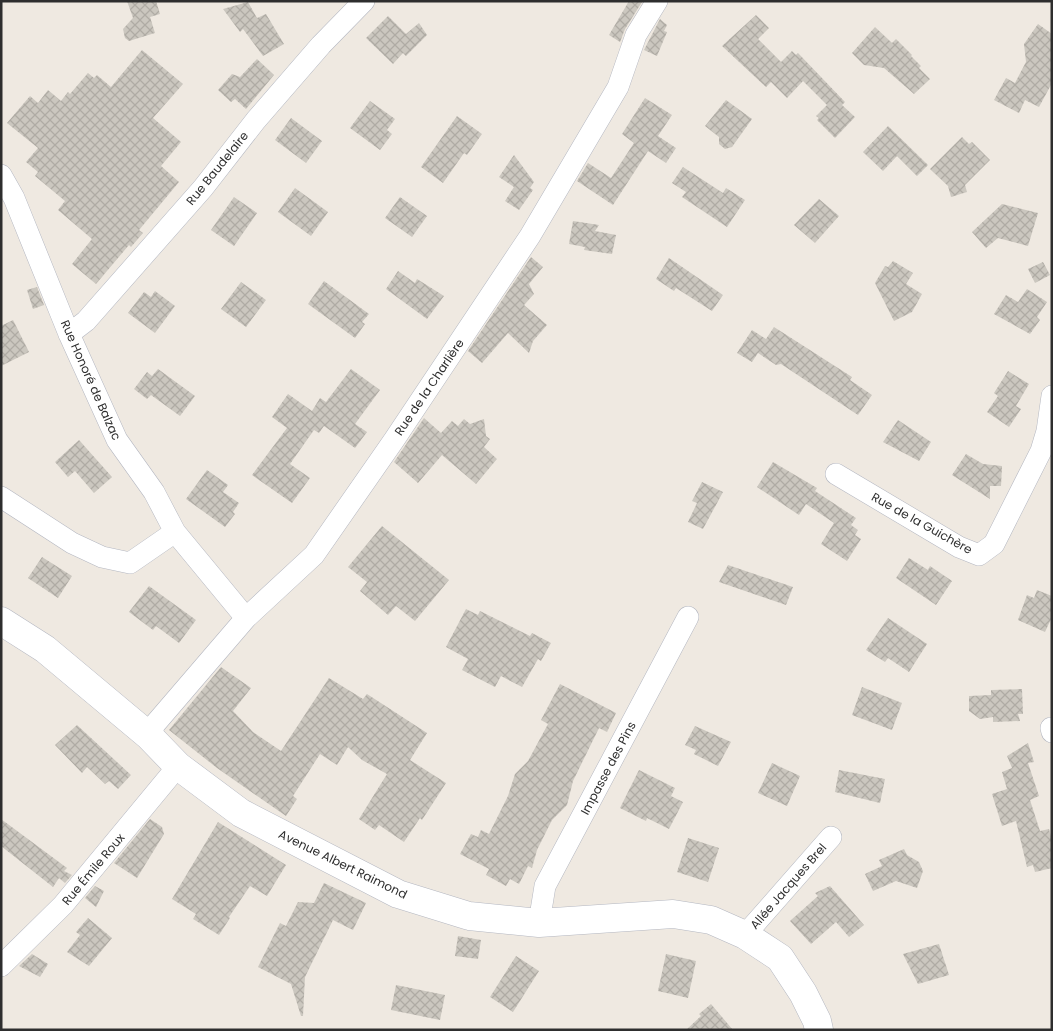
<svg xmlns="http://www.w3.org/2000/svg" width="1053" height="1031" font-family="Poppins,sans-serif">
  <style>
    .building { fill: url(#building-cross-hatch) }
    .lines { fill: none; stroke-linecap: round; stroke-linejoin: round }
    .street-casing { stroke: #b4b7c1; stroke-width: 22 }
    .secondary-casing { stroke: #b4b7c1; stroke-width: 29 }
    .street { stroke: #fff; stroke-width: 21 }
    .secondary { stroke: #fff; stroke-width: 28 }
    .labels { text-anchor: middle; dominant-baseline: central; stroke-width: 4; stroke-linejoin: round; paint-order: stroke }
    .street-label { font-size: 12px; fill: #2e2e2e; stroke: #fff }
  </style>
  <defs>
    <pattern id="building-cross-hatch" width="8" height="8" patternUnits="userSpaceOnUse" patternTransform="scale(1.25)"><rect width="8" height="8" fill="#cbc7bf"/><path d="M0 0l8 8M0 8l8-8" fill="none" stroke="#afaba4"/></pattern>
  </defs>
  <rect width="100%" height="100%" fill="#efe9e1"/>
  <path class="building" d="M127,1H156L160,14L150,17L155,33L129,41L125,38L123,29L133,18Z
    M629,1L642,2L625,29L620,42L609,35Z
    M248,2L257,18L266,14L284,44L263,56L243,29L240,32L223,9Z
    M756,15L769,28L758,39L781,62L792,51L796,55L798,53L845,102L842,105L855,117L835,138L817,120L819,118L816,116L827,105L803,81L787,98L771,82L766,87L722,46Z
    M388,16L406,34L419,23L427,35L406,56L403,53L393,64L366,38Z
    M660,19L667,25L664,31L667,32L657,56L644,50Z
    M1038,24L1052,34V83L1039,107L1025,100L1019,113L994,100L1006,78L1015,83L1026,62L1024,44Z
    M875,27L892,43L896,39L912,55L911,56L921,66L919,68L930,79L914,94L884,68L864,65L852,53Z
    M142,50L183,84L153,118L181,142L161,166L179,182L139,230L143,233L131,247L129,245L96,284L72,264L92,239L58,210L65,201L35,176L38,172L26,162L38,148L7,123L30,96L38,103L48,90L61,101L68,92L70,94L88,73L94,78L97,75L111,87Z
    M257,59L274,75L246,109L235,99L231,102L218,90L232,74L240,77Z
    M645,98L672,115L658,136L676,148L666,163L648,151L613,205L577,181L588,163L611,178L634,143L622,134Z
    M726,100L752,119L732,147L725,149L719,144V137L705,126Z
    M370,101L395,119L387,130L392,134L380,150L350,128Z
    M457,116L482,134L467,155L464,153L443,183L421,167Z
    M291,118L322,141L306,163L275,140Z
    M888,126L928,165L917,176L897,156L883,171L863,152Z
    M962,137L969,144L972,142L990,160L965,185L967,192L951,197L948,186L930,169Z
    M514,155L534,182L530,188L533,190L519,210L505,201L514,187L499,177Z
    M683,167L723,193L726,188L745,200L727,227L682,197L686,192L672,183Z
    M295,188L328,212L311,236L278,212Z
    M234,197L257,213L234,246L211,230Z
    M400,197L427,216L412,237L385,218Z
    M819,199L839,216L815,243L794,225Z
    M1002,204L1038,213L1028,246L998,238L986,248L972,232Z
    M573,221L599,225L595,231L616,235L612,254L584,250L585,247L569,244Z
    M531,257L543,267L529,284L534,294L524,305L547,325L533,341L529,353L508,333L482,363L468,351Z
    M669,258L723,295L712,311L676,288L674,291L656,279Z
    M893,261L913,273L906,284L922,294L912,312L894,321L875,283L885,266L888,267Z
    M1043,262L1050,275L1035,283L1028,269Z
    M398,271L415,283L417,279L444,296L427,319L386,289Z
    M324,281L369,314L362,322L365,324L355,338L308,304Z
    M241,282L266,300L246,327L221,309Z
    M37,287L44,305L33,309L27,290Z
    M1027,289L1047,302L1037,317L1040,320L1030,334L994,314L1006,295L1018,302Z
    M155,291L175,306L155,333L128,313L144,292L151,297Z
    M13,320L29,352L1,366V326Z
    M774,327L852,377L850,380L872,395L858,415L781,364L776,365L758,353L752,362L737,353L752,330L766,339Z
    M158,369L195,396L180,416L151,395L147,399L134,389L147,372L152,376Z
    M351,369L380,390L355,424L367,432L355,448L324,426L319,433L314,430L290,464L310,478L292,503L252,475L287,428L272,417L288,394L312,411L320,398L326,402Z
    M1008,371L1029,384L1016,406L1021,409L1009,427L987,412L998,396L994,393Z
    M424,418L441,433L452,421L458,426L464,419L470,424L484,419L486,436L490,439L484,447L497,459L476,484L442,455L418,483L394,462Z
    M898,420L931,442L919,461L883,442Z
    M79,440L112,477L94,493L75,471L68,477L55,462Z
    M966,454L983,464L1002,466L1001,486H990V499L952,475Z
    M773,462L817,488L815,491L856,518L851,525L858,530L855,535L861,539L847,561L821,544L834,523L806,504L799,515L757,487Z
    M207,470L228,485L223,492L239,503L233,512L235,514L225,527L186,499Z
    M702,482L723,492L703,529L688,522L697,503L692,501Z
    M382,526L449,580L415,621L396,606L388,615L360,591L367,582L348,567Z
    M42,557L72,576L58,598L28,578Z
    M909,558L928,570L930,566L952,581L936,605L896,578Z
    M728,565L793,587L786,605L719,582Z
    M149,586L196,620L179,643L156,626L153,630L129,612Z
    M1037,590L1052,596V617L1045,632L1018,620L1027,595L1034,598Z
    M466,609L478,615L480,611L530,636L532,633L551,643L541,661L538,659L522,687L501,676L495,687L462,670L468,659L446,647Z
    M888,618L927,644L909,672L888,658L885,662L866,650Z
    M221,667L251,688L233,711L253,732L281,751L329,678L363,699L367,694L427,733L410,760L446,783L422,820L420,818L404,842L379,825L375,830L359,819L387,774L362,760L348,747L337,765L320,754L293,796L297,799L286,816L217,768L169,730Z
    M560,684L616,713L607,732L599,728L573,781L567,805L552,820L537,850L532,868L528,866L519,884L510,879L506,886L486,875L489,869L460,854L471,834L478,837L481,830L489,834L508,796L515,774L528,761L548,724L541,720Z
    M862,687L902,703L892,730L852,715Z
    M1022,689L1023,714H1018L1020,721L993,722V717L980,719L969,711V696L991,695V690Z
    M77,725L131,775L118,789L109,781L105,784L87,767L82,773L55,745Z
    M695,726L731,742L718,766L694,754L696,750L685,745Z
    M1028,743L1034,762L1028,763L1039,796L1030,800L1040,831L1049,829L1052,840V868L1035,872L1033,865L1027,867L1016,821L1002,826L992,794L1007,789L1002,772L1012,768L1007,756Z
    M772,763L800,776L787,806L758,793Z
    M639,770L675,788L671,796L683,802L669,829L647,818L646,821L620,808Z
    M839,770L885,779L880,803L835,792Z
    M1,819L67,868L64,871L72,875L65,883L59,878L53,887L1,846Z
    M150,819L162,827L164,834L137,878L114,863Z
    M218,822L286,865L267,896L250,886L229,917L230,918L219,935L193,919L196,914L172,899Z
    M688,838L719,848L708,882L677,872Z
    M904,849L907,855L919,862L923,871L917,888L896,881L873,891L865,874L882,866L879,860Z
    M324,883L366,903L353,930L333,920L305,977L303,1016H301L291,984L258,967L280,923L286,926L298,902L314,903Z
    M95,886L104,891L96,907L85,898Z
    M830,886L864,925L849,937L836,922L811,944L790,921L818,896L815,893Z
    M88,918L112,938L89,966L67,952L80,935L76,932Z
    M458,936L481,940L478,959L455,956Z
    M939,944L949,975L918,984L903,954Z
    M32,954L48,964L40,977L19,966Z
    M666,954L696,961L688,998L658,991Z
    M516,956L539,971L513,1012L490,997Z
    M396,985L445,995L440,1020L391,1010Z
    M711,1004L733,1030H686L701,1016L699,1014Z"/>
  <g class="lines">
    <g class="street-casing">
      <path id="street" d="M1,175L14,198L69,334L117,440L154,492L175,532L246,618
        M69,334L86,321L203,188L256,120L321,45L364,1
        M836,474L959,547L979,555L994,544L1041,451L1047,431L1052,396
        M1,497L72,543L102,557L130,563L175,532
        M1051,728L1052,732
        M149,736L155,724L246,618L314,555L394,440L530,236L618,87L636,35L657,1
        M539,923L545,886L688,617
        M745,935L831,837
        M1,966L63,905L178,766"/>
    </g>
    <g class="secondary-casing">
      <path id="secondary" d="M1,621L45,649L149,736L178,766L241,813L398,894L469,916L539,923L673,914L711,920L745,935L780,958L803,993L817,1021L819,1030"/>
    </g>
    <use href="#street" class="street"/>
    <use href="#secondary" class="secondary"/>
  </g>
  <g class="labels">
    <g class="street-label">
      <text transform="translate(217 168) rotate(-51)">Rue Baudelaire</text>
      <text transform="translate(91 380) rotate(66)">Rue Honoré de Balzac</text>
      <text transform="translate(429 387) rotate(-56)">Rue de la Charlière</text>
      <text transform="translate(922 523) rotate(29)">Rue de la Guichère</text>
      <text transform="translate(608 768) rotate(-62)">Impasse des Pins</text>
      <text transform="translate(343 864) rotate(26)">Avenue Albert Raimond</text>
      <text transform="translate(93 869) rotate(-50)">Rue Émile Roux</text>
      <text transform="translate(788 886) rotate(-49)">Allée Jacques Brel</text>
    </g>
  </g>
  <rect width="1053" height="1031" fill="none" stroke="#2e2e2e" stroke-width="5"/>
</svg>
